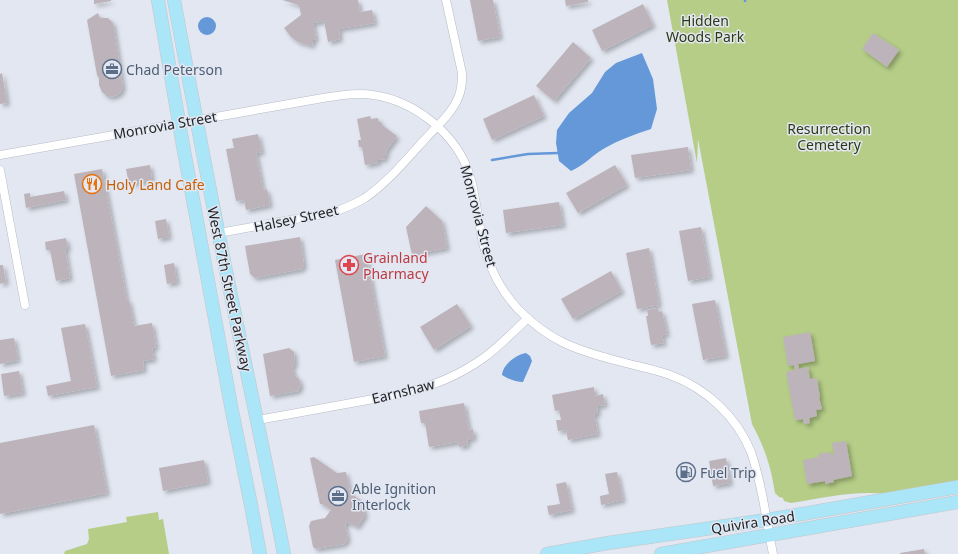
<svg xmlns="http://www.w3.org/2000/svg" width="958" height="554" font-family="'Noto Sans',sans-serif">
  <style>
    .green { fill: #b5cd87 }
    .water { fill: #6498d8 }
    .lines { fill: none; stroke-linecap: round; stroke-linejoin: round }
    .stream { stroke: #6498d8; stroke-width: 2.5 }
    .building { fill: #bdb3bb; filter: url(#shadow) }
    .street-casing { stroke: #b7bbc5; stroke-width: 9 }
    .primary-casing { stroke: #c6c6c7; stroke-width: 14 }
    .street { stroke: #fff; stroke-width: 8 }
    .primary { stroke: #aae5f8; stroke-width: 13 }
    .labels { text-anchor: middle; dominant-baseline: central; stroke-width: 3; stroke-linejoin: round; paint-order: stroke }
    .park-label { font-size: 14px; fill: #2d3815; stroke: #e3e7f1 }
    .service-label { font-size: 14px; fill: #4e5e75; stroke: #e3e7f1; text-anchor: start }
    .street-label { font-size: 14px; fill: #222327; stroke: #e3e7f1 }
    .food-label { font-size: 14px; fill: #c56008; stroke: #e3e7f1; text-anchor: start }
    .health-label { font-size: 14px; fill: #be3a42; stroke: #e3e7f1; text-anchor: start }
  </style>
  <defs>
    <filter id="shadow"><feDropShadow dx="3" dy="3" stdDeviation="2" flood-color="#0004"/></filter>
  </defs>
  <rect width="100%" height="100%" fill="#e3e7f1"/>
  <path class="green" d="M667,0H958V481L887,494C855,490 823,498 791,503L784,501L783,498L779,497L775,493C771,467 765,448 752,424L698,139L697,163Z
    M158,512L159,520L163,519L169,554H64L65,551L87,544L89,539L88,529L127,522L126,517Z"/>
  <path class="water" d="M198 26a9 9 0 1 1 18 0a9 9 0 1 1-18 0Z
    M642,53L653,79L657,109L651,129C635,134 619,140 605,148C592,155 585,165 571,171L559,161L556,143L557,130L569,113L592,93L605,72L616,63Z
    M526,353L530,356L532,361L530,366L523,382C516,382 508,379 502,375C503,364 516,355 526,353Z"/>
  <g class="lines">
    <path class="stream" d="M745,1V0
      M492,160L528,154L558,153"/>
  </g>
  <path class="building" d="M94,0H111V1L94,4Z
    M282,0H358L360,12L372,10L375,23L339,29L340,39L328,42L324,21L313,23L316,39L313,40L312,46L309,45L298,42L291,37L284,28L301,15L299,5Z
    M470,0H493L500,37L478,41Z
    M565,0H588V2L566,6Z
    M643,4L653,25L602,51L592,30Z
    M98,13L100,18H108L113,23L123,87L120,93L115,96L108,97L102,92L99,85V78L97,75L87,20Z
    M873,33L899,50L887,67L862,49Z
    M573,42L591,58L554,101L536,86Z
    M2,73L7,103L0,104V74Z
    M534,95L544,116L492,140L483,119Z
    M370,116L371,119L378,118L379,122H381L382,125L397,136L386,151L387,154L385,155V159L378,160V163L365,165L362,147H359L358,140H361L357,119Z
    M258,134L262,152L256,153L263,190L267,189L270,205L246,210L244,200L236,201L226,149L234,148L232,139Z
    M688,147L691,170L635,178L631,155Z
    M150,165L152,180L129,184L126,169Z
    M615,165L627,185L578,213L566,193Z
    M102,169L127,301L129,300L134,326L152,323L156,347L152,348L154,359L143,361L144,370L111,376L74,174Z
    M64,191L66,200L26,208L24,194L30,193V197Z
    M559,202L563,225L506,233L503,210Z
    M426,206L442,221L447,248L412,255L406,227Z
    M166,219L169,237L158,239L155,221Z
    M701,227L710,277L688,281L679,231Z
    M300,237L304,265L302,269L255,278L250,274L245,246Z
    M66,238L68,249H65L70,278L56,281L50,250H46L45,242Z
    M649,248L659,305L637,309L626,253Z
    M366,254L385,356L354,362L335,260Z
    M174,263L177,282L167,284L164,265Z
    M0,265H3L6,282L0,284Z
    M611,271L622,291L573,319L561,299Z
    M715,300L726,356L703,360L692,304Z
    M457,304L471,326L434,350L420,327Z
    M658,308L659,312L662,311L667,334L662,335L664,343L651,345L646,316H648L647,310Z
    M85,324L97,387L48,396L46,386L71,381L61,328Z
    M810,332L815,361L798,364L799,369L808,367L810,379L817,378L820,398H819L822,409L816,410L817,416L809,418L810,423L804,424L803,419L795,420L786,372L795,370L794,365L788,366L783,337Z
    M14,338L18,360L0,364V340Z
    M289,348L294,352L295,364L292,366L294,374L299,379L301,385L298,391L270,396L263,354Z
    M19,371L23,393L4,396L1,374Z
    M594,387L595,396L603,394L605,405L597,406L598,414H594L598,434L568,440L566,430L558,431L556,420H561L559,410L555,411L552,395Z
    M464,403L469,430L473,429L474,438L467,440L468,445L459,447L458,442L429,447L425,423H421L419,411Z
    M94,425L107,493L0,514V443Z
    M846,441L852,476L833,480L834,482L825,484V481L807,484L803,460L819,457L818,454L831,452V455L834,454L832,443Z
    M314,457L337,473L346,472L350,493L362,501L365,515L357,527L347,522L345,525L348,539L344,544L316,549L313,547L309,526L311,521L325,518L331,510L322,504H320L310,458Z
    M726,458L730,483L713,486L709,461Z
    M204,460L208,482L163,491L159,468Z
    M617,472L623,500L601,505L600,496L609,494L605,474Z
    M566,482L572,510L549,515L547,506L560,504L556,484Z
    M924,549L925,554H900V553Z"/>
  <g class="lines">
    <g class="street-casing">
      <path id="street" d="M0,155L323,98C339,96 356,92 373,95C415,101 457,134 470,176C476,197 478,221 483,243C489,266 501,291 518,309C549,341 576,350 618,361C635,366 654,369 670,375C706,388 737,417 751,452C756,466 759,480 762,494C766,514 769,534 773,554
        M0,170L25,305
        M219,233L334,212C345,208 355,204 365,198C388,182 407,159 426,138C437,126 452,113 458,98C462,90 462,82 462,73L446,0
        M258,420L401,394C430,387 458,376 482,359C499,347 513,332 528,318"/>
    </g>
    <g class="primary-casing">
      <path id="primary" d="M158,0L182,140L232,411L251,505L260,554
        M174,0C193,102 212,204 233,305C250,388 268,471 284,554
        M547,554L608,543L767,520L958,487
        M661,554L958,502"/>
    </g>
    <use href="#street" class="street"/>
    <use href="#primary" class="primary"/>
  </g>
  <defs>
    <g id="office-ring" transform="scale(1)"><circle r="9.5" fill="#e3e7f1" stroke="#5c6f8a" stroke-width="1.5"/><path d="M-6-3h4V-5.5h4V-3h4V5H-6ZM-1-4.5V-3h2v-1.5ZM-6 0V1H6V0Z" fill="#5c6f8a"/></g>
    <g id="restaurant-ring" transform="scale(1)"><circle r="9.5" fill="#e3e7f1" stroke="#e8710a" stroke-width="1.5"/><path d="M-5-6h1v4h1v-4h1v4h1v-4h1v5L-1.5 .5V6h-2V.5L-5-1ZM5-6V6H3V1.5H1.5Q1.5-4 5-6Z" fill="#e8710a"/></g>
    <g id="pharmacy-ring" transform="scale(1)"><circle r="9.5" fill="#e3e7f1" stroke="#e0444e" stroke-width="1.5"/><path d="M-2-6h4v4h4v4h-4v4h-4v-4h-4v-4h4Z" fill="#e0444e"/></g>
    <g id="fuel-ring" transform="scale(1)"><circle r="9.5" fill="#e3e7f1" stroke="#5c6f8a" stroke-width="1.5"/><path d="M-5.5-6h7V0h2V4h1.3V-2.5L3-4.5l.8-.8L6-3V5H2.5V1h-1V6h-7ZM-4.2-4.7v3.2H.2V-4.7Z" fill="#5c6f8a"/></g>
  </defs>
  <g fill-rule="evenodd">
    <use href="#office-ring" x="112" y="69"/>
    <use href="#restaurant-ring" x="92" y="184"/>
    <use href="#pharmacy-ring" x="349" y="265"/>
    <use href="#fuel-ring" x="686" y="472"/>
    <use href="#office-ring" x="338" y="496"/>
  </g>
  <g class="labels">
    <g class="park-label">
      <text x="705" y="20">Hidden<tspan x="705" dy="16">Woods Park</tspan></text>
      <text x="829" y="128">Resurrection<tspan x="829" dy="16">Cemetery</tspan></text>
    </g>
    <g class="service-label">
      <text x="126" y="69">Chad Peterson</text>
      <text x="700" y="472">Fuel Trip</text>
      <text x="352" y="488">Able Ignition<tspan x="352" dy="16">Interlock</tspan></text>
    </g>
    <g class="street-label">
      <text transform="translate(165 125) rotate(-10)">Monrovia Street</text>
      <text transform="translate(479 216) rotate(75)">Monrovia Street</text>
      <text transform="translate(296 218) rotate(-12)">Halsey Street</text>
      <text transform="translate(230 289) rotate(78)">West 87th Street Parkway</text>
      <text transform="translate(403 391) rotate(-14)">Earnshaw</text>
      <text transform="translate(753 522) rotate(-9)">Quivira Road</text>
    </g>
    <g class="food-label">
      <text x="106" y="184">Holy Land Cafe</text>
    </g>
    <g class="health-label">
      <text x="363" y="257">Grainland<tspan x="363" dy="16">Pharmacy</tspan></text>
    </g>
  </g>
</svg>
